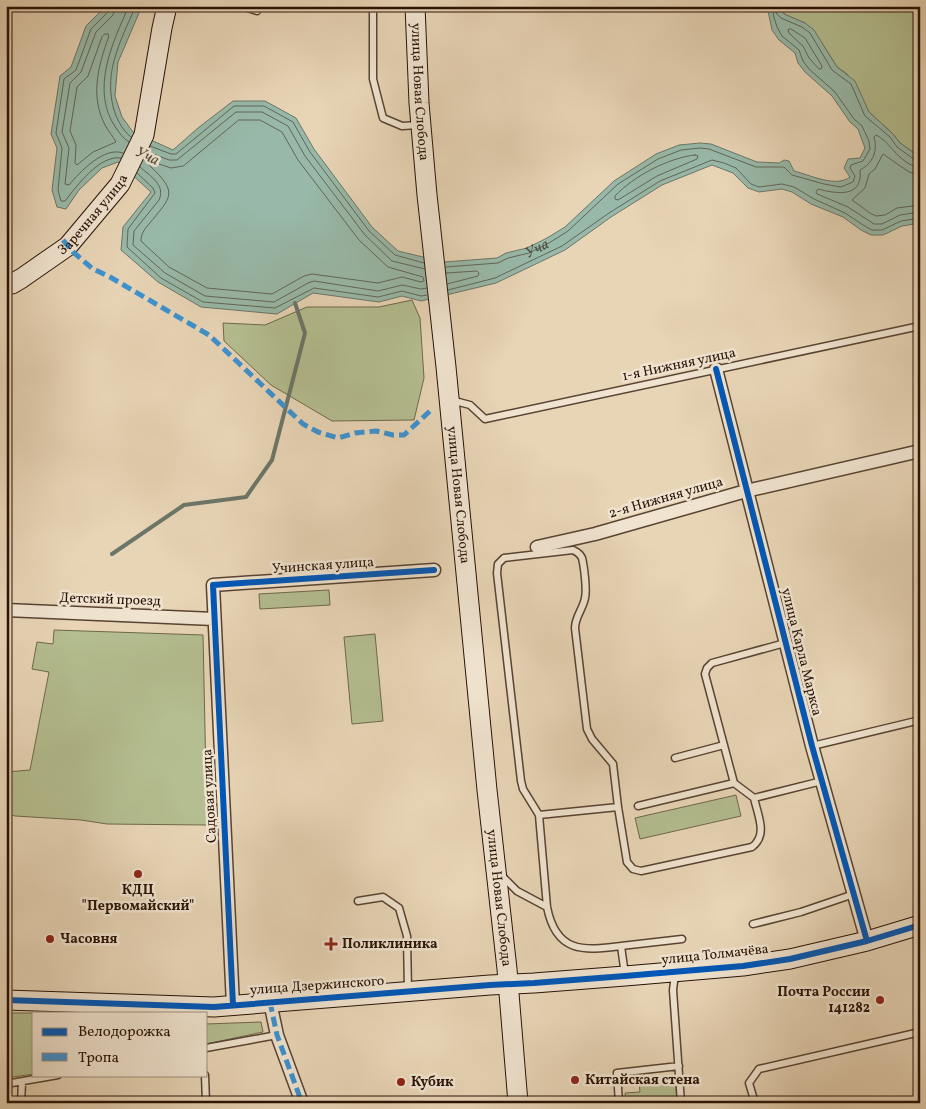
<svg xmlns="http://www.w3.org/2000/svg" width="926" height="1109" font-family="Vollkorn,serif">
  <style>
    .green { fill: #b4be90; stroke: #6e684b }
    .water { fill: #98b9a9; stroke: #6b7668 }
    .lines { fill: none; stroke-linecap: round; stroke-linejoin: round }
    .shore { stroke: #606658; stroke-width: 1 }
    .stream { stroke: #6b7668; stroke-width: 4 }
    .lane-casing { stroke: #584332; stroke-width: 9 }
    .street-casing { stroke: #584332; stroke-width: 15 }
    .secondary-casing { stroke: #281206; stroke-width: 21 }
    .lane { stroke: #f0e4d0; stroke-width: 6 }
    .street { stroke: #f0e4d0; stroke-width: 12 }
    .secondary { stroke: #f0e4d0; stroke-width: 19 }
    .quiet { stroke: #3c92d1; stroke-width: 5; stroke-dasharray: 10 5; stroke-linecap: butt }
    .cycleway-casing { stroke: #f0e4d0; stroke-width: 9 }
    .cycleway { stroke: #0057b8; stroke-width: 6 }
    .poi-dot { fill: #8f2418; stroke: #f0e4d0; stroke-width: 2 }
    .labels { text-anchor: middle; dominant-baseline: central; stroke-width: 5; stroke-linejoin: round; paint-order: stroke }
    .street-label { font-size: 14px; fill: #281206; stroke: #f0e4d0 }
    .poi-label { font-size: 14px; font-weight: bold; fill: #281206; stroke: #f0e4d0; text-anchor: start }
    .water-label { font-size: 15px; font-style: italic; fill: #4f4c3f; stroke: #f0e4d0 }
  </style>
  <rect width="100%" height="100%" fill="#e8d5b6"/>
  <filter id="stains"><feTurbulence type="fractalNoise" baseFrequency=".004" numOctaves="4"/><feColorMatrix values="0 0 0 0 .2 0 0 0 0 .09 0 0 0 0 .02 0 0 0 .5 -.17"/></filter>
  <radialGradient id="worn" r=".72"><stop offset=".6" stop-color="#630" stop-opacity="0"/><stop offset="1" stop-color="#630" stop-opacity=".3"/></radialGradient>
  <path class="green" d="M780,6H920V157L900,143L893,134L869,112L847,74L837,67L825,48L805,23L784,14Z
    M412,300L420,318L424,378L414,420L332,421L271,385L224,341L223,323L265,325L307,307H379Z
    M329,590L330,605L260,609L259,594Z
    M54,630L203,635L207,825L107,824L81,820L15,816L6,813V772L30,770L49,672L32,669L37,642L53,644Z
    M375,634L383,721L352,724L344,637Z
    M736,795L741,816L640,839L635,818Z
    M6,1013H34V1074L6,1078Z
    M261,1022L263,1032L206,1044V1024Z
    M675,1079L678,1103H626L625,1093L640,1092L639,1082Z"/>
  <path class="water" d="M106,6H142L118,62L115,96L122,117L133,132L173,150L198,128L233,101H265L296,118L314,149L372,227L398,251L444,262L497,258L506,253L527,248L547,238L565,227L614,181L656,154L679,145L700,143L711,144L757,162L779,163L784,160L789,161L794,171C810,175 836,188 850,177L844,168L848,159L860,158L865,148L858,129L850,122L832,96L805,72L798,63L795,53L779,40L772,30L767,6H780L784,14L805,23L814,30L837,67L855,81L869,112L893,134L900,143L920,157V223L902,226L883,235H871L861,230L843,217L811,204L792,192L782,189L759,192L748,188L733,173L712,165L662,185L611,217L565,250L496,283L421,301L402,296L379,302L313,293L277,314L201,307L158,282L121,250L123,227L151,192L118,162L102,168L79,190L66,209L57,207L52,190L57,148L51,134L60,76L71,67L86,26Z"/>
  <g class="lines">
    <g class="shore">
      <path d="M109,6L108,12L91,29L76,70L64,79L56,133L62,148L58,190L61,201H65C76,187 100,154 121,158"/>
      <path d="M116,6L113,15L96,32L81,72L70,83L62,132L69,148L65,184L69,185C80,172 104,146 123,153"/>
      <path d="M791,29L805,38L822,66L821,69H819L809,58L803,46L789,33L788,30Z"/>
      <path d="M105,34H108L109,36C98,66 90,96 105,125C108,131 113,136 116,142L93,152L77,165L75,163L76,145L70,131L77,87L88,76L102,37Z"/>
      <path d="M239,120H260L282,132L298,160L359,240L388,267L423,277L424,281L421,282L402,277L378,283L312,274L304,276L272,294L207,288L169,267L141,241C141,234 144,230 149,224C171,197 179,193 150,166V164L153,162L171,168L183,166Z"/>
      <path d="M131,137C110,120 107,85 114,61C119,42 128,23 136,6"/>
      <path d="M129,142C123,139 120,133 116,128C90,91 112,43 129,6"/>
      <path d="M150,146L171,154H176L234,106H264L293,122L310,152L369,231L395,255L424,263"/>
      <path d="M148,152L169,160H177L236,112H262L288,126L305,156L365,235L392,261L425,269"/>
      <path d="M695,155L698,156L697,159L657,176L618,200L615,199V196C634,176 668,158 695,155Z"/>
      <path d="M140,167C150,176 166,185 159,200L134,231L133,245L165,273L205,296L274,302L308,283L314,281L378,291L402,285L421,289L427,288"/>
      <path d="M920,167C900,166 891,142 876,135L874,137C878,151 873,163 860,170C863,198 837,194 818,189L816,192L817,194L848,207L874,224H882L900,215L920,212"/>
      <path d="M137,173L153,188L155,193L128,229L127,247L161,278L203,302L275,308L314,288L378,297L402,291L421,296L427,295"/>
      <path d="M920,175L909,172L883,154L875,169L869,174L865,188L852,200L870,213L876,216L885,215L897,208L920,205"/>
      <path id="s1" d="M446,267L498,263L508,258L529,253L549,243L568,231L618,184L658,159L681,150L700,148L709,149L756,167H784L792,175L824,184L841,187L853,182L855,176L850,168L851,165L863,161L870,149L869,141L862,126L854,119L835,92L809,69L803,61L799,50L782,36L777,27L773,14L775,12L781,18L802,27L810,33L832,70L851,84L865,116L890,137L897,147L915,160L920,161"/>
      <path d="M446,273L477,271L479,273L478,276L447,284"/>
      <path d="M448,290L495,278L562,246L609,213L660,181L712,160L724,163L736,168L751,184L759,187L782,184L794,187L814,199L845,213L863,225L872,230H882L901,221L920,218"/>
    </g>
    <path class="stream" d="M112,554L184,505L246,497L272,460L305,333L295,303"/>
    <g class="lane-casing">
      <path id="lane" d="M241,6L257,11L258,6
        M373,6V79L383,118L402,126L419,125
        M451,400L470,405L485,419L920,326
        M812,746L920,720
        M675,758L724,745
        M754,798L734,783L705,674L707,668L712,663L785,643
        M638,806L734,783
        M539,815L523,789L521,781L497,573L498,564L504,558L573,550C577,552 580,553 582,558C584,566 587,590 585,598C583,609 575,617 575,628L587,729L592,739L613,764L618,807
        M501,875L517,891L547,907
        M358,901L383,897L399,908L407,936L408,991
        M753,924L801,912L854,894
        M621,946C583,951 556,953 547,907L539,815L618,807L627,862L633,869L641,871L752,847C768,835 758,816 754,798L822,781
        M675,974L673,990L681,1103
        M625,975L621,946L682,939
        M206,1048L277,1035
        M205,1075L206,1103
        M6,1084L58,1075
        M21,1103L22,1082
        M619,1103L617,1073L679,1066
        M755,1103L749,1083L759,1069L920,1032"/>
    </g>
    <g class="street-casing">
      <path id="street" d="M716,369L812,746L867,941
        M537,547L595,534L746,491L920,451
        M6,610L214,619
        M270,1002L277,1035L302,1103
        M233,1005L213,585L434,570"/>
    </g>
    <g class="secondary-casing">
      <g id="secondary">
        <path id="s2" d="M415,6L419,103L427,195L446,367L487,790L507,969L518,1103"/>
        <path id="s3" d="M6,285L12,284L22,278L68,246L120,184L144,135L162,28L167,6"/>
        <path d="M6,1000L214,1007L490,985L534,983L625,976L743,966L790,959L867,941L920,925"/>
      </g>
    </g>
    <use href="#lane" class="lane"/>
    <use href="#street" class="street"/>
    <use href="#secondary" class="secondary"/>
    <path class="quiet" d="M63,240L73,252L93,269L110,277L209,335L303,424L318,432L338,438L355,433L376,431L393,435H404L430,411
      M270,1002L277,1035L302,1103"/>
    <g class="cycleway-casing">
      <path id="cycleway" d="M716,369L812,746L867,941
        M6,1000L214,1007L490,985L534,983L625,976L743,966L790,959L867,941L920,925
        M233,1005L213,585L434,570"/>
    </g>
    <use href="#cycleway" class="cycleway"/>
  </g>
  <g class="poi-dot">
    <circle cx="138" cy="874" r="5"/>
    <circle cx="50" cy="939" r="5"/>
    <path d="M328.5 936.5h5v5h5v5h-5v5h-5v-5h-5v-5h5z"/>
    <circle cx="880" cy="1000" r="5"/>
    <circle cx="575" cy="1080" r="5"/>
    <circle cx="401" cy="1082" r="5"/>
  </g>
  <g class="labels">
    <g class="street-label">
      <text stroke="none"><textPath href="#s2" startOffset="86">улица Новая Слобода</textPath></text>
      <text stroke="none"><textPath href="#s3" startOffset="114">Заречная улица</textPath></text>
      <text transform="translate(679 365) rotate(-12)">1-я Нижняя улица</text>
      <text stroke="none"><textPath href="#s2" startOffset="491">улица Новая Слобода</textPath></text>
      <text transform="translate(666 498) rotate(-16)">2-я Нижняя улица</text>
      <text transform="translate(323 566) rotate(-4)">Учинская улица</text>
      <text transform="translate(110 600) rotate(2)">Детский проезд</text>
      <text transform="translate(801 652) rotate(76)">улица Карла Маркса</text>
      <text transform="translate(210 796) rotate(-93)">Садовая улица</text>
      <text stroke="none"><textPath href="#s2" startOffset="896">улица Новая Слобода</textPath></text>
      <text transform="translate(715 955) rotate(-6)">улица Толмачёва</text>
      <text transform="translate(317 986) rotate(-4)">улица Дзержинского</text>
    </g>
    <g class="poi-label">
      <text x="138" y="890" text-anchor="middle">КДЦ<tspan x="138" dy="16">"Первомайский"</tspan></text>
      <text x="60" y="939">Часовня</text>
      <text x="342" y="944">Поликлиника</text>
      <text x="870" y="992" text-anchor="end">Почта России<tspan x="870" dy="16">141282</tspan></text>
      <text x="585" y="1080">Китайская стена</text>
      <text x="411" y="1082">Кубик</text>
    </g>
    <g class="water-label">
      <text transform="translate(147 157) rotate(25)">Уча</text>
      <text stroke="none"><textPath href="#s1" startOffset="94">Уча</textPath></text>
    </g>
  </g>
  <rect width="926" height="1109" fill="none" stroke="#e8d5b6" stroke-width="25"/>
  <rect x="8" y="8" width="911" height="1094" fill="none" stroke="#281206" stroke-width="2.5"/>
  <rect x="12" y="12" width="901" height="1084" fill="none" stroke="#281206"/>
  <rect x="32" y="1012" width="175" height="65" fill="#f0e4d0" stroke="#a0907f"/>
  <rect x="42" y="1028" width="25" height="8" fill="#0057b8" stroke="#a0907f"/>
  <text x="78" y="1036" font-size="15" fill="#281206">Велодорожка</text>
  <rect x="42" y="1053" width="25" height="8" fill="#3c92d1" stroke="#a0907f"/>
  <text x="78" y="1062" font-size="15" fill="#281206">Тропа</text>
  <rect width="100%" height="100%" filter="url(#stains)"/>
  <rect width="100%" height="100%" fill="url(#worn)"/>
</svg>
